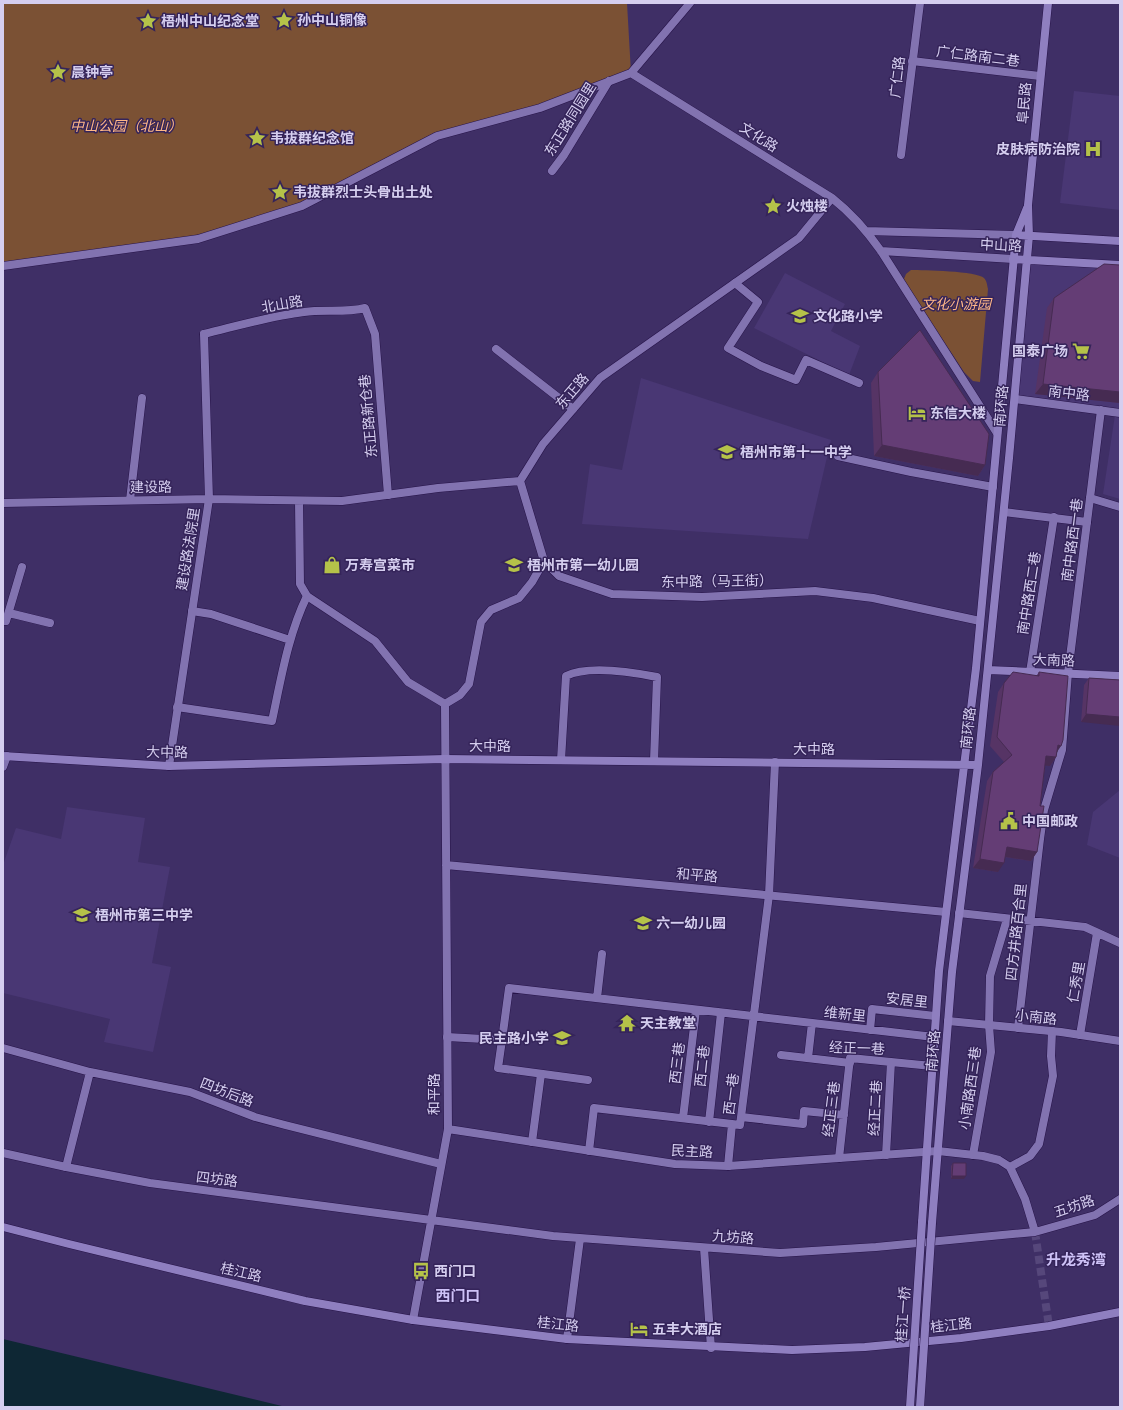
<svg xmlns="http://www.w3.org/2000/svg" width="1123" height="1410" font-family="'Crimson Pro','Noto Sans SC',serif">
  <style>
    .built { fill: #493774 }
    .green { fill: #7b5134 }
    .water { fill: #0e2734 }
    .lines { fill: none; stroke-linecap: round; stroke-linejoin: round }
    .street-tunnel { stroke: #56477b; stroke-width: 8; stroke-dasharray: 8 4; stroke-linecap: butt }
    .lane-casing { stroke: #271449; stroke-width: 9 }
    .street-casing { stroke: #271449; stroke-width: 9 }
    .secondary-casing { stroke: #271449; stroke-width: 9 }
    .lane { stroke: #8273b0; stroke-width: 8 }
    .street { stroke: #8273b0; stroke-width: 8 }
    .secondary { stroke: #8f7fc0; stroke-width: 8 }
    .secondary-bridge-casing { stroke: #271449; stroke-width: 9; stroke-linecap: butt }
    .secondary-bridge { stroke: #8f7fc0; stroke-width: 8 }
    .wall { fill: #563465 }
    .shaded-wall { fill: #462b52 }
    .building { fill: #643d75; stroke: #462b52 }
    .labels { text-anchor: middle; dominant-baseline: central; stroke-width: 3; stroke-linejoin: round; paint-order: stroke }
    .poi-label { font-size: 14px; font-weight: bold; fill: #d5ceef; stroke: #35245a; text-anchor: start }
    .street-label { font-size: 14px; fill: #d5ceef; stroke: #35245a }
    .park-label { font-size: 14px; font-style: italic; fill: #feb787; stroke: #35245a }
    .neighbourhood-label { font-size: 15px; font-weight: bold; fill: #cec2f7; stroke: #35245a }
  </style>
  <rect width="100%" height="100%" fill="#3f2f66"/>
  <path class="built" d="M1074,91L1120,96V210L1060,203Z
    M1027,260L1120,265V413L1015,399Z
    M785,273L845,304L831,331L860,346L849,375L754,328Z
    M641,378L831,440L808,539L582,524L590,464L622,470Z
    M1115,415H1120V499L1103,494Z
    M1120,790V858L1087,845L1093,812Z
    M67,807L145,818L138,862L170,867L152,963L171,967L153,1052L104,1042L110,1019L3,993V865L16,828L61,839Z"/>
  <path class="green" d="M3,3H627L631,73L540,108L437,136L302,206L198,239L3,267Z
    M911,270C923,270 977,271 984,278C987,281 987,285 988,289L980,382L973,381L964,372L907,285L904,279L906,274Z"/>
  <path class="water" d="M3,1339L286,1407H3Z"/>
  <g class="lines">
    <path class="street-tunnel" d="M1035,1232L1049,1326"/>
    <g class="lane-casing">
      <path id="lane" d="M901,155L920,3
        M552,171L564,155L609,81
        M735,283L758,302L728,348L761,366L796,380L806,360L859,383
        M204,334C237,326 270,316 304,312C324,309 345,313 365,308L375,334L388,495
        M496,349L573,409
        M838,456L911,472L993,487
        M1090,498L1120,507
        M130,500L142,398
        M192,611L211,614L290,640
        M9,613L50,623
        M3,621H6L22,567
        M1030,672L1054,517
        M445,704L460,695L469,684L481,622L491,610L519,598L532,582L544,561
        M177,707L272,721C281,679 288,635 307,596
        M561,760L566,676C588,665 632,672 657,677L654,761
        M3,767L7,756
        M959,913L1085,927L1120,943
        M597,998L602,954
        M1018,1028L1040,839L1044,810L1062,750L1068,673L1087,522
        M870,1030L872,1009L935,1016
        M1080,1035L1097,933
        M447,1037L502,1040L509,988L934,1037
        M502,1040L498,1068L588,1080
        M3,1048L90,1072L190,1092L255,1117L285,1125L441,1164
        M781,1055L850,1063
        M808,1058L812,1023
        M741,1117L803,1124L804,1111L844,1115
        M683,1118L696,1010
        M709,1122L721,1013
        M532,1142L541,1074
        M589,1151L594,1108L732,1124
        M886,1155L891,1062
        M973,1155L991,1052L989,1025L990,976L1007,919
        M839,1158L850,1058L932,1066
        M728,1166L732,1124L740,1125L769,895L775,762
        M66,1167L90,1072
        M1010,1167L1030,1156L1039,1144L1053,1076L1051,1056L1052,1031"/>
    </g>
    <g class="street-casing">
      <path id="street" d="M912,61L1040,76
        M631,73L832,198C851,213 867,231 881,251L997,433
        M866,231L1016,235
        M881,251L1013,259
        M3,266L198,239L302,206L437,136L540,108L631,73L690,3
        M1015,399L1120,413
        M520,481L544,561L559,576L612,594L702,597L815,591L873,598L980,621
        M520,481L543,444L600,378L799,238L832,198
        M299,501L300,584L307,596L375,641L408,682L445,704L448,1129L413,1320
        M3,503L209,499L342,501L438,488L520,481
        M1004,512L1087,522L1101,410
        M169,766L209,499L204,334
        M446,865L946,912
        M948,1021L1061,1032L1120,1041
        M448,1129L675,1164L728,1166L938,1151L983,1156L999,1160L1010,1167L1025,1199L1035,1232
        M3,1153L66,1167L150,1183L553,1236L780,1253L876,1247L1035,1232L1095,1215L1120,1199
        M704,1248L711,1348
        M567,1339L580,1239"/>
    </g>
    <g class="secondary-casing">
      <path id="secondary" d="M1016,235L1120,241
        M1013,259L1120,265
        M988,670L1120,676
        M3,756L169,766L445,759L978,765
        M922,1222L939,971L976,668L1016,235L1027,208
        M932,1223L952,972L978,765L1009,458L1029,236L1028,205L1048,3
        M3,1227L69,1244L305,1301L413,1320L567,1339L792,1350L865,1347L961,1338L1049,1326L1120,1312"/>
    </g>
    <use href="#lane" class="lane"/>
    <use href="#street" class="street"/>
    <use href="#secondary" class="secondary"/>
    <g class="secondary-bridge-casing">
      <path id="secondary-bridge" d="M910,1407L922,1222
        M920,1407L932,1223"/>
    </g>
    <use href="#secondary-bridge" class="secondary-bridge"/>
  </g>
  <path class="wall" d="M1054,298L1120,403L1035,394L1047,308Z
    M878,372L985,465L978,476L874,456L871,383Z
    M1039,672L1057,752L1056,757L1050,766L1045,765L1040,806L1037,852L1031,861L1005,857L998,872L973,868L987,781L993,772L1004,762L990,746L998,692L1004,683L1037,675Z
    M1089,678L1120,680L1081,722L1084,685Z
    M953,1163L964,1179H951V1166Z"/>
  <path class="shaded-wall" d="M1043,384L1120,392V403L1035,394Z
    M882,445L985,465L978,476L874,456Z
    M1086,714L1120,717V726L1081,722Z
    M1058,745L1061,746L1055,755Z
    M1046,756L1056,757L1050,766L1040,765Z
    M1007,847L1037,852L1031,861L1000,856Z
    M980,859L1004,863L998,872L973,868Z
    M952,1176H966L964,1179H951Z"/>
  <path class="building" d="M1104,264L1120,265V392L1043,384L1054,298Z
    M920,330L989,434L985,465L882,445L878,372Z
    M1013,672L1039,676V672L1068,676L1063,740L1061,746L1058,745L1056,757L1046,756L1040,806H1044L1037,852L1007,847L1004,863L980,859L993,772L1012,755L997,737L1004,683Z
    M1089,678L1120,680V717L1086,714Z
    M953,1163H966V1176H952Z"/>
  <defs>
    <g id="sight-bare" transform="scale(1.38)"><path d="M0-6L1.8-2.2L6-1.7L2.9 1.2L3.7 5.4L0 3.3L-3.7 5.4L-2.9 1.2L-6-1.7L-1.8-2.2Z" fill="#b5c249" stroke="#35245a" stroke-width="2.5" paint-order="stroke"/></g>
    <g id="hospital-bare" transform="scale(1.38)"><path d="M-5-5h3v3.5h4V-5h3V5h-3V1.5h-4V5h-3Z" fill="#b5c249" stroke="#35245a" stroke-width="2.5" paint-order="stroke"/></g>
    <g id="school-bare" transform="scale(1.38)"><path d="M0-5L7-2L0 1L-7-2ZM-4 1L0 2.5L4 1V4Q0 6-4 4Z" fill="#b5c249" stroke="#35245a" stroke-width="2.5" paint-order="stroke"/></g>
    <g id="supermarket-bare" transform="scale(1.38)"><path d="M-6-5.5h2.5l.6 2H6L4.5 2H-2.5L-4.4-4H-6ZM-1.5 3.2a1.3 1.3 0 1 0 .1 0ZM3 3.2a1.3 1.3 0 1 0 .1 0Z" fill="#b5c249" stroke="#35245a" stroke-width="2.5" paint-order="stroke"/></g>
    <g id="hotel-bare" transform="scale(1.38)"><path d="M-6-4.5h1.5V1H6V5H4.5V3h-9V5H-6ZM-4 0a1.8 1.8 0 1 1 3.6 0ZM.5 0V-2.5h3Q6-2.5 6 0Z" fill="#b5c249" stroke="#35245a" stroke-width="2.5" paint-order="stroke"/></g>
    <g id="shop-bare" transform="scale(1.38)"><path d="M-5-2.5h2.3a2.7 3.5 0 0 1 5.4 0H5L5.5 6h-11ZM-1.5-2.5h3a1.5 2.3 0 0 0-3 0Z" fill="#b5c249" stroke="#35245a" stroke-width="2.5" paint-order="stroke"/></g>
    <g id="civic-bare" transform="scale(1.38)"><path d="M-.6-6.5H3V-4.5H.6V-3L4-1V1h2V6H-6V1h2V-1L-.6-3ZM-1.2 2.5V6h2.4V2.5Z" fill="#b5c249" stroke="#35245a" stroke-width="2.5" paint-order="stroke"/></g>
    <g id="temple-bare" transform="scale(1.38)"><path d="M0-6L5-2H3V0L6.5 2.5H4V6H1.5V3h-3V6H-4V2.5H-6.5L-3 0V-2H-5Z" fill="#b5c249" stroke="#35245a" stroke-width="2.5" paint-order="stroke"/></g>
    <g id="bus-bare" transform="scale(1.38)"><path d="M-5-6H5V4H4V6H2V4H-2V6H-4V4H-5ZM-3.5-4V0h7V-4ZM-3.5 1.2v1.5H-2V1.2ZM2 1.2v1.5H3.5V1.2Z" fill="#b5c249" stroke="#35245a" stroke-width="2.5" paint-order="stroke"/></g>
  </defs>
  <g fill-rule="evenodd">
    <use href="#sight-bare" x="284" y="20"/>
    <use href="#sight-bare" x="148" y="21"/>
    <use href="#sight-bare" x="58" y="72"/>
    <use href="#sight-bare" x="257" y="138"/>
    <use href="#hospital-bare" x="1093" y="149"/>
    <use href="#sight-bare" x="280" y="192"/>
    <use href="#sight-bare" x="773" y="206"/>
    <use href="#school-bare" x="800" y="316"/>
    <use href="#supermarket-bare" x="1081" y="351"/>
    <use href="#hotel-bare" x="917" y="413"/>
    <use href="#school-bare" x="727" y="452"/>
    <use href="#shop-bare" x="332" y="565"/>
    <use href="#school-bare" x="514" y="565"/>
    <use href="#civic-bare" x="1009" y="821"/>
    <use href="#school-bare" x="82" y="915"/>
    <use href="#school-bare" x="643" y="923"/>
    <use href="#temple-bare" x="627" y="1023"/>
    <use href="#school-bare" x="562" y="1038"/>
    <use href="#bus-bare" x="421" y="1271"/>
    <use href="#hotel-bare" x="639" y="1329"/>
  </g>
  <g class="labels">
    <g class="poi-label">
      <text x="297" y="20">孙中山铜像</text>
      <text x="161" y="21">梧州中山纪念堂</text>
      <text x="71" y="72">晨钟亭</text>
      <text x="270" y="138">韦拔群纪念馆</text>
      <text x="1080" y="149" text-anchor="end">皮肤病防治院</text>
      <text x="293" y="192">韦拔群烈士头骨出土处</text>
      <text x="786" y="206">火烛楼</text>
      <text x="813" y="316">文化路小学</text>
      <text x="1068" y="351" text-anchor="end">国泰广场</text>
      <text x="930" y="413">东信大楼</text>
      <text x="740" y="452">梧州市第十一中学</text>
      <text x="345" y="565">万寿宫菜市</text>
      <text x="527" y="565">梧州市第一幼儿园</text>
      <text x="1022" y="821">中国邮政</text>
      <text x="95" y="915">梧州市第三中学</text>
      <text x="656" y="923">六一幼儿园</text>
      <text x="640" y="1023">天主教堂</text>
      <text x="549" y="1038" text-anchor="end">民主路小学</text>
      <text x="434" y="1271">西门口</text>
      <text x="652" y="1329">五丰大酒店</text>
    </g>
    <g class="street-label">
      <text transform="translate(978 56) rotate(7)">广仁路南二巷</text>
      <text transform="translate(897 77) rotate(-83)">广仁路</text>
      <text transform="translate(1024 103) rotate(-85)">阜民路</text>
      <text transform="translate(570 119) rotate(-58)">东正路同园里</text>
      <text transform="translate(759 137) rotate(32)">文化路</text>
      <text transform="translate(1001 245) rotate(3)">中山路</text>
      <text transform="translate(282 304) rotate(-10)">北山路</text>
      <text transform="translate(572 391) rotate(-49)">东正路</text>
      <text transform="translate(1069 393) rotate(7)">南中路</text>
      <text transform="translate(1001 406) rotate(-85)">南环路</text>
      <text transform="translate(368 416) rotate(-95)">东正路新仓巷</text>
      <text transform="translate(151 487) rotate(-1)">建设路</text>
      <text transform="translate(1072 540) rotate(-83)">南中路西一巷</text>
      <text transform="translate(188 549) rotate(-81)">建设路法院里</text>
      <text transform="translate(717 581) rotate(-1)">东中路（马王街）</text>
      <text transform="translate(1029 593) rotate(-81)">南中路西二巷</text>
      <text transform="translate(1054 660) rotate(2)">大南路</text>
      <text transform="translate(968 728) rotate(-84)">南环路</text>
      <text x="490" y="746">大中路</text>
      <text x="814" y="749">大中路</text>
      <text transform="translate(167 752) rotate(1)">大中路</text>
      <text transform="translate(697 875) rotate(5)">和平路</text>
      <text transform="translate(1016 932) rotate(-84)">四方井路百合里</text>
      <text transform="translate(1076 982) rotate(-80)">仁秀里</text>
      <text transform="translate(907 1000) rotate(6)">安居里</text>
      <text transform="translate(845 1014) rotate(6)">维新里</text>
      <text transform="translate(1036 1017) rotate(6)">小南路</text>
      <text transform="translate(857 1048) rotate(2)">经正一巷</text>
      <text transform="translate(933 1051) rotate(-85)">南环路</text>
      <text transform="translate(677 1063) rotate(-83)">西三巷</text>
      <text transform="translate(702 1066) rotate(-84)">西二巷</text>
      <text transform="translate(970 1088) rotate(-82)">小南路西三巷</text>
      <text transform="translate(227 1092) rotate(21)">四坊后路</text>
      <text transform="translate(434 1094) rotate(-90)">和平路</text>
      <text transform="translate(731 1094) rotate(-83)">西一巷</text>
      <text transform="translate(875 1108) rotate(-87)">经正二巷</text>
      <text transform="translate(831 1109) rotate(-83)">经正三巷</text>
      <text transform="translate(692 1151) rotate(3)">民主路</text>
      <text transform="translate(217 1179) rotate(7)">四坊路</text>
      <text transform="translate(1074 1206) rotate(-19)">五坊路</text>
      <text transform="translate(733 1237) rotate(4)">九坊路</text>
      <text transform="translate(241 1272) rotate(13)">桂江路</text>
      <text transform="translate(903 1314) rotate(-86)">桂江一桥</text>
      <text transform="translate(558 1324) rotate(6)">桂江路</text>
      <text transform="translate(951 1325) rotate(-6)">桂江路</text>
    </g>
    <g class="park-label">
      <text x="126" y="126">中山公园（北山）</text>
      <text x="956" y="304">文化小游园</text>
    </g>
    <g class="neighbourhood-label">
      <text x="1076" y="1260">升龙秀湾</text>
      <text x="458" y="1296">西门口</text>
    </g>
  </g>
  <rect width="1123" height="1410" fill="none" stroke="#d5ceef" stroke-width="8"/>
</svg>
